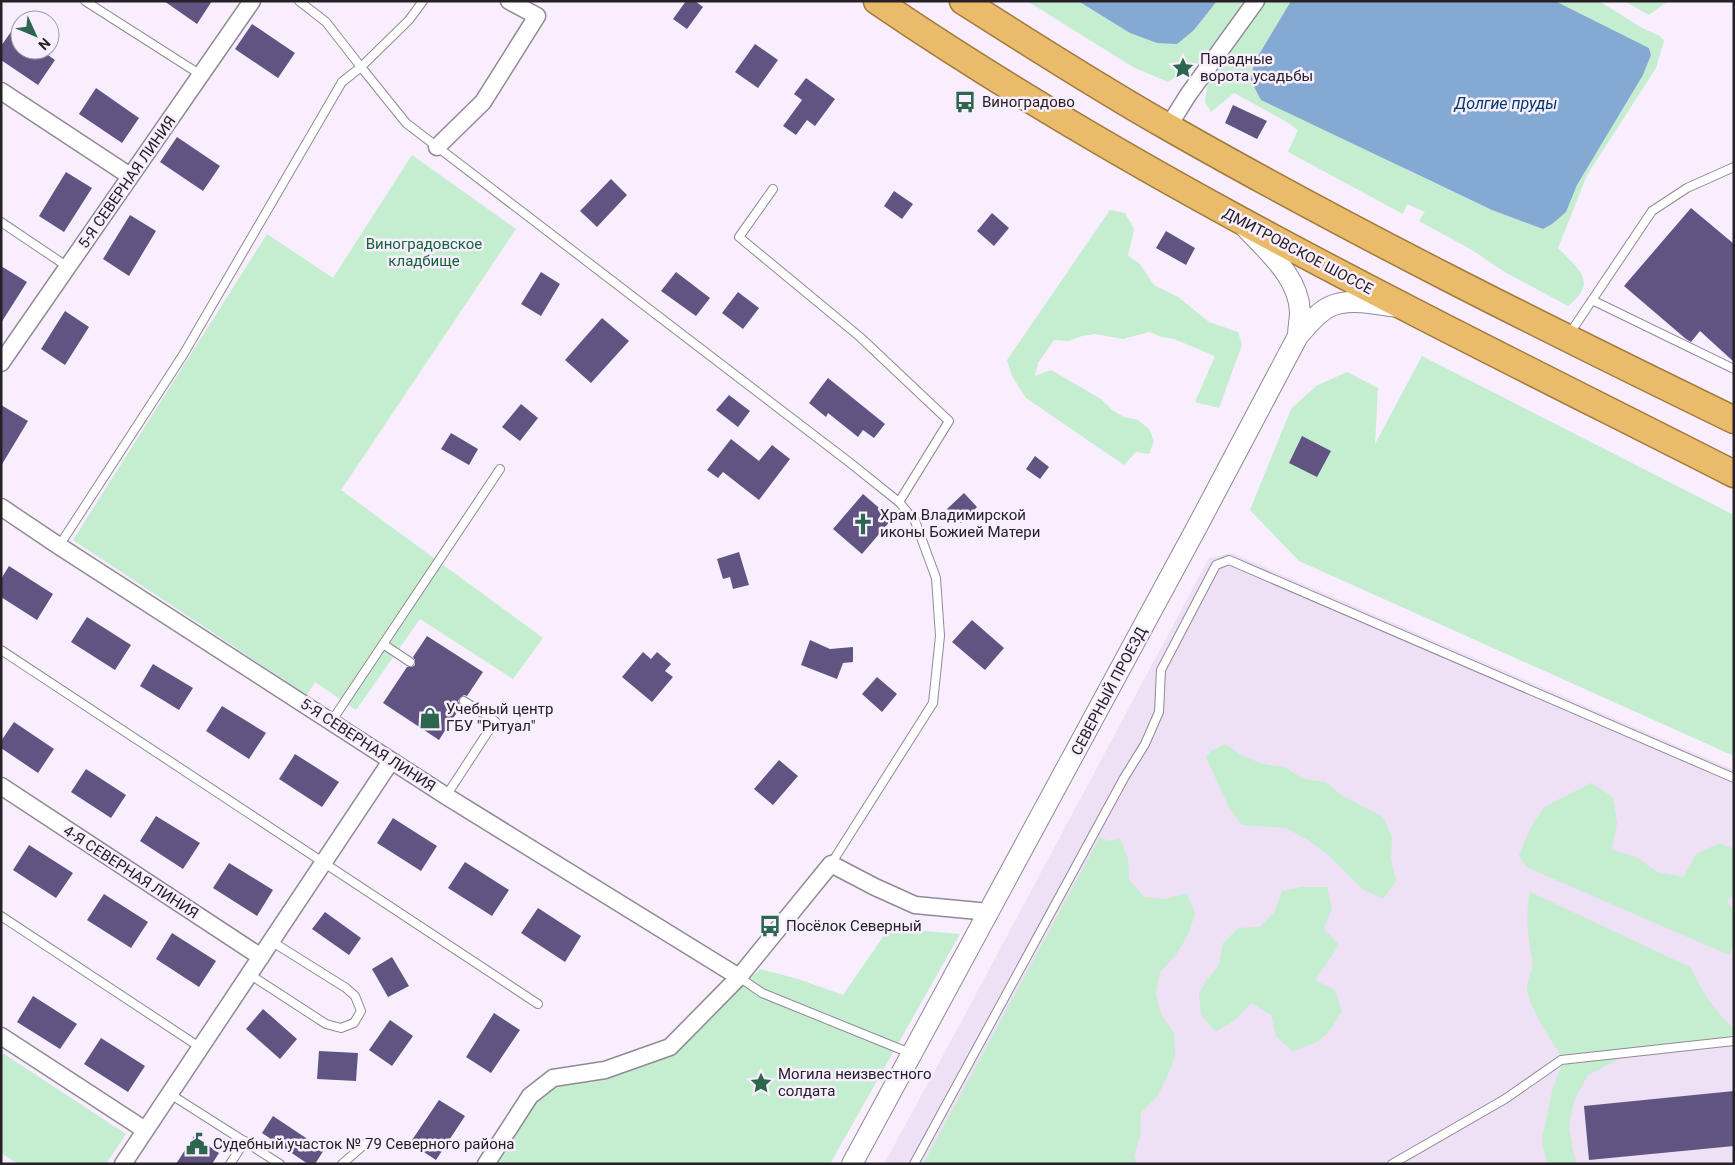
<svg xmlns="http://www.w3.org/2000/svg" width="1735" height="1165" font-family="Roboto,sans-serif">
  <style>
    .built { fill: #eee0f5 }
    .green { fill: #c5edd0 }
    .water { fill: #84a9d3 }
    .building { fill: #625482 }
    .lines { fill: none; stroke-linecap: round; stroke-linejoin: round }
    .service-casing { stroke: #928997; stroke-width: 10 }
    .minor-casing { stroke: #928997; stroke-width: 19 }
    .tertiary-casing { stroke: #928997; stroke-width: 22 }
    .trunk-casing { stroke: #a17a3b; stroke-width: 29 }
    .service { stroke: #fff; stroke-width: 8 }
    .minor { stroke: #fff; stroke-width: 16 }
    .tertiary { stroke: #fff; stroke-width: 20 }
    .trunk { stroke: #eabb6b; stroke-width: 26 }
    .labels { text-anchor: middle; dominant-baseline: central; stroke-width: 5; stroke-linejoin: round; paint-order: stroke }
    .poi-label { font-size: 15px; fill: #252126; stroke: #f8eefd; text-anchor: start }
    .street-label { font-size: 15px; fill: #252126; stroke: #f8eefd }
    .park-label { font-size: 15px; fill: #126539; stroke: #f8eefd }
    .water-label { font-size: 16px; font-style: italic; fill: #00396d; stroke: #f8eefd }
  </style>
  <rect width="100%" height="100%" fill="#f8eefd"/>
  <path class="built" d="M1232,553L1734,770V1164H884L952,1039L1209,558Z"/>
  <path class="green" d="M1027,1H1078L1130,33L1157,43L1194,30L1217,1H1245L1199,63L1168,82L1133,67Z
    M1267,1H1291L1255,61L1250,79L1407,170L1492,210L1543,229L1566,212L1577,185L1643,75L1651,55L1649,48L1555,1H1599L1642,28L1660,36L1664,41L1656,68L1587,175L1558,248C1578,269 1599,282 1568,306L1503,271L1472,250L1419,221L1425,212L1407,204L1403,214L1288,152L1298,130L1285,121L1234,93L1211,112L1205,102L1208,80Z
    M1624,1H1668L1649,15Z
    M412,155L516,229L341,490L543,638L513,679L420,619L356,710L315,682L307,695L73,540L267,234L333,278Z
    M1110,210L1125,213L1134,229L1128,256L1139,263L1154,285L1178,297L1209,322L1238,332L1242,345L1219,408L1195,402L1215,356L1174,339L1162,337L1149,332L1123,339L1095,334L1082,336L1069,341L1054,340L1038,363L1035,376L1051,370L1101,399L1112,410L1124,417L1138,420L1149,429L1154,441L1149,454L1136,452L1124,465L1026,398L1012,376L1007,360Z
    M1422,356L1734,515V756L1299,561L1250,510L1291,409L1316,386L1347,372L1378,388L1375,444Z
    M1225,744L1243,756L1263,764L1285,767L1303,779L1325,782L1343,796L1383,817L1392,837L1391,859L1396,881L1383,899L1362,889L1327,854L1308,840L1286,828L1242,825L1229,807L1206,757L1211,751Z
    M1591,783L1613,797L1617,823L1612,850L1636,857L1657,872L1683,877L1696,854L1720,843L1734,849V894L1727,902L1734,910V945L1729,955L1526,867L1519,855L1530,829L1544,807Z
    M1100,837L1109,841L1120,838L1128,859L1129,880L1144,897L1165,899L1187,893L1195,914L1188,935L1176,955L1160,972L1156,994L1161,1015L1174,1033L1175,1056L1167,1077L1157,1097L1141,1113L1140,1136L1134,1157L1137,1164H923Z
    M1303,887H1327L1332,908L1324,929L1339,945L1315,980L1335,990L1342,1011C1327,1037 1321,1043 1292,1051L1276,1036L1271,1015L1251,1003L1236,1019L1216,1032L1201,1015L1199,994L1205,982L1219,965L1223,943L1238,928L1260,927L1275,911L1282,891Z
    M1530,892L1690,967C1703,993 1713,1009 1734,1029V1034L1714,1044L1686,1046L1659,1044L1634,1051L1588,1075L1575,1098L1569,1125L1573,1151L1577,1164H1547L1542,1140L1553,1087L1564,1061C1554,1044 1529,1008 1527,990C1526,980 1534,970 1532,960C1528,933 1525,919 1530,892Z
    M889,928L960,934L830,1164H492L531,1104L558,1084L608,1077L676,1053L760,969L798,979L843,995Z
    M1,1052L126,1134L106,1164H18L1,1153Z"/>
  <path class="water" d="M1078,1H1217L1194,30L1177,44L1157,43L1130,33Z
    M1291,1H1555L1649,48L1651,55L1643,75L1577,185L1566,212L1552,224L1543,229L1492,210L1261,100L1250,79L1255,61Z"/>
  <path class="building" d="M164,1H212L197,24Z
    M686,1H695L703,7L687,29L673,19Z
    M20,19V50H41L55,60L38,85L1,60V46Z
    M252,24L295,53L278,78L235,49Z
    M755,44L778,60L758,88L735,72Z
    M806,78L835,99L815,126L807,120L796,135L783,126L802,100L794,94Z
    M96,88L139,118L122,143L79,114Z
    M1233,105L1267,121L1257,139L1225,123Z
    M177,137L220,166L203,191L160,162Z
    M66,172L92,188L64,232L39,216Z
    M611,179L627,195L597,227L580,211Z
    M894,191L913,204L902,219L884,206Z
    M1691,208L1734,244V362L1700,331L1691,342L1686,339L1624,286Z
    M992,213L1009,228L994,246L977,231Z
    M130,215L156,231L129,276L103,259Z
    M1166,231L1195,248L1186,265L1156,248Z
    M1,266L27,282L1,323Z
    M541,272L560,284L541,316L521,304Z
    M676,272L710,298L696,316L661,291Z
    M738,292L759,308L743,329L722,313Z
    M65,311L89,327L65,365L41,349Z
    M602,318L629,341L591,383L565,360Z
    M828,378L885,424L874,438L863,430L858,437L828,413L826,417L809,403Z
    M729,395L750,411L738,427L716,410Z
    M521,404L538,418L520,441L502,427Z
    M1,405L28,421L1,466Z
    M451,433L478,449L469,465L441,449Z
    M1302,436L1331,451L1317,477L1289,463Z
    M731,439L759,461L772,445L790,459L759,500L723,472L718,478L707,470Z
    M1035,456L1049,467L1040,479L1026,469Z
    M964,493L977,507L961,523L947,509Z
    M863,494L892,519L862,554L833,529Z
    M739,552L749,585L733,589L730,577L723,579L717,559Z
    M9,566L53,594L37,620L1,597V579Z
    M87,617L131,645L115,670L71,642Z
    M972,620L1004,648L985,670L952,642Z
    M427,636L483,672L467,696L464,695L460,698L458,701L461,706L439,740L383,703L407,667H412L415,665V660L413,657Z
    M810,640L830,649L853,647V662L843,663L837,679L801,665Z
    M643,652L651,659L657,652L671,664L665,671L673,677L652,702L622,677Z
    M153,664L193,688L179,710L140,686Z
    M877,677L897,694L882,712L862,694Z
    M222,706L266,733L249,759L206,731Z
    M14,722L54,749L38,773L1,748V741Z
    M295,754L339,782L322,807L279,779Z
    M779,760L798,776L773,805L754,789Z
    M86,769L126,795L111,818L71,792Z
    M156,816L200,843L183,869L140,841Z
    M393,818L437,846L421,871L377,843Z
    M29,845L73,873L56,898L13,870Z
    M465,862L509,890L492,916L448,888Z
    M229,863L273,890L257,916L213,888Z
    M104,894L148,922L131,948L87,920Z
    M538,908L581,936L565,962L521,933Z
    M325,912L361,938L349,955L312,929Z
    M172,933L216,961L199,987L156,959Z
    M392,957L409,986L388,997L372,969Z
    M33,996L77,1024L60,1049L17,1022Z
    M263,1009L297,1039L280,1059L246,1029Z
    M494,1013L520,1030L491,1073L466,1057Z
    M390,1020L413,1036L392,1066L369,1050Z
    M101,1038L145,1066L128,1092L84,1064Z
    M319,1051L358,1053L356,1081L317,1079Z
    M1734,1091V1146L1589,1160L1584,1106Z
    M439,1100L465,1116L436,1160L410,1143Z
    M273,1116L324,1150L315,1164H308L262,1133Z
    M194,1136L219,1153L212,1164H176Z"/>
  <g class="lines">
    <g class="service-casing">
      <path id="service" d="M85,1L201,75
        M299,1L326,22L361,67L409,20L423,1
        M773,189L739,237L860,337L949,421L899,502
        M1,222L68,267
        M1592,300L1734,369
        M1570,333L1652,211L1687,188L1734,167
        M59,546L183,355L342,82L361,67L406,123L849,462L899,502L915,521L936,578L940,636L933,703L831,864
        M383,644L410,662
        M1,650L538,1004
        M331,722L500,469
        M446,796L495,721L464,701
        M1,916L201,1048
        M249,974L326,1024L341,1028L354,1023L361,1011L355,996L346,988L271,941
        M739,977L762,993L910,1053
        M170,1094L280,1164
        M230,1164L245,1141
        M342,1164L365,1144
        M914,1164L1124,778L1145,744L1159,712L1161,670L1216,565L1229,560L1734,778
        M1392,1164L1505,1099L1561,1060L1734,1041"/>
    </g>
    <g class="minor-casing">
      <path id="minor" d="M1,91L130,176
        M1168,127L1188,95L1256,1
        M437,147L483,102L537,16L509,1
        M1,363L252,1
        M1,507L59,546L446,796L739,977
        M1,786L261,957
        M1,1036L145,1130
        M123,1164L391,761
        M486,1164L530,1096L553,1078L605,1070L670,1047L739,977L831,864L875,887L915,905L989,912"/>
    </g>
    <g class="tertiary-casing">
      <path id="tertiary" d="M1298,336C1307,326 1317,313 1329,307C1349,297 1378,305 1399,307
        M852,1164L1198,525L1298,336C1298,328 1300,320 1300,312C1299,277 1267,251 1245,227"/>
    </g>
    <g class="trunk-casing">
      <path id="trunk" d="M877,1C1147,185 1443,326 1734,474
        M963,1C1031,44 1099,88 1170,128C1354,233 1543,327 1734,420"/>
    </g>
    <use href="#service" class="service"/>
    <use href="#minor" class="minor"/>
    <use href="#tertiary" class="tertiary"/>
    <use href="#trunk" class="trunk"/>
  </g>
  <defs>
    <g id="sight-bare" transform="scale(1.725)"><path d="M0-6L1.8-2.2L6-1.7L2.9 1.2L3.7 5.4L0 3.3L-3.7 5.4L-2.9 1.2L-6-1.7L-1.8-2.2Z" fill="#2d664e" stroke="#f8eefd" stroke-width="2.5" paint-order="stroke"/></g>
    <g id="bus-bare" transform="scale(1.725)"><path d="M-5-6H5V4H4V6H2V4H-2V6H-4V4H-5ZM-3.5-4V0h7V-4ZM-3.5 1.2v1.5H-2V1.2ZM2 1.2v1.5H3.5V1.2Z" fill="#2d664e" stroke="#f8eefd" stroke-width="2.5" paint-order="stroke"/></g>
    <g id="church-bare" transform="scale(1.725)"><path d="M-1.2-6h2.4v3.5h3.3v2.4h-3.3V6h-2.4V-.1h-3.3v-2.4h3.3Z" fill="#2d664e" stroke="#f8eefd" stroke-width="2.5" paint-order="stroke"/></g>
    <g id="shop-bare" transform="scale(1.725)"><path d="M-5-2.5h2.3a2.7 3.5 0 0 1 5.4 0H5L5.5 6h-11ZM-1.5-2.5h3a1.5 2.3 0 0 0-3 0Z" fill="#2d664e" stroke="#f8eefd" stroke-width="2.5" paint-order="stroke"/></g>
    <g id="civic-bare" transform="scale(1.725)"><path d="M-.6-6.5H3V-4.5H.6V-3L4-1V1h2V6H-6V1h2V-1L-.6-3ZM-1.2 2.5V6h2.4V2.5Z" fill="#2d664e" stroke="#f8eefd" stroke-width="2.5" paint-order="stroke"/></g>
  </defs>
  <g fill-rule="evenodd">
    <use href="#sight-bare" x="1183" y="68"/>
    <use href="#bus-bare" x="965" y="102"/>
    <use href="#church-bare" x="863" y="524"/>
    <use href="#shop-bare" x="430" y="718"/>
    <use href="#bus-bare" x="770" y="926"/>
    <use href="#sight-bare" x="761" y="1083"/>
    <use href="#civic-bare" x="197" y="1144"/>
  </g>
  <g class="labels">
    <g class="poi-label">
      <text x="1200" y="59">Парадные<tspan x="1200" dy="17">ворота усадьбы</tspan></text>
      <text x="982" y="102">Виноградово</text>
      <text x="880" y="515">Храм Владимирской<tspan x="880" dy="17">иконы Божией Матери</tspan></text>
      <text x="446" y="709">Учебный центр<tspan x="446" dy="17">ГБУ "Ритуал"</tspan></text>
      <text x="786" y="926">Посёлок Северный</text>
      <text x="778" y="1074">Могила неизвестного<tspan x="778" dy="17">солдата</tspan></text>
      <text x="213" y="1144">Судебный участок № 79 Северного района</text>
    </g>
    <g class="street-label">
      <text transform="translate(127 182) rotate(-55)">5-Я СЕВЕРНАЯ ЛИНИЯ</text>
      <text transform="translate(1298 251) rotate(28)">ДМИТРОВСКОЕ ШОССЕ</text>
      <text transform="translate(1109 691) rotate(-62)">СЕВЕРНЫЙ ПРОЕЗД</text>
      <text transform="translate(368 745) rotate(33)">5-Я СЕВЕРНАЯ ЛИНИЯ</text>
      <text transform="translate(131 872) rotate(33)">4-Я СЕВЕРНАЯ ЛИНИЯ</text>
    </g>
    <g class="park-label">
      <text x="424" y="244">Виноградовское<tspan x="424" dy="17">кладбище</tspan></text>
    </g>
    <g class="water-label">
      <text x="1506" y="103">Долгие пруды</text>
    </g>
  </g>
  <rect width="1735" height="1165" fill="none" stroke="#252126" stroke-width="5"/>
  <g transform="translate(35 35) rotate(134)"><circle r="24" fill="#f8eefd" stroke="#a49ca7"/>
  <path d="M0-4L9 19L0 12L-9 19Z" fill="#2d664e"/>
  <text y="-8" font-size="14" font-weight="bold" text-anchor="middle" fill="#252126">N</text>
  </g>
</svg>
